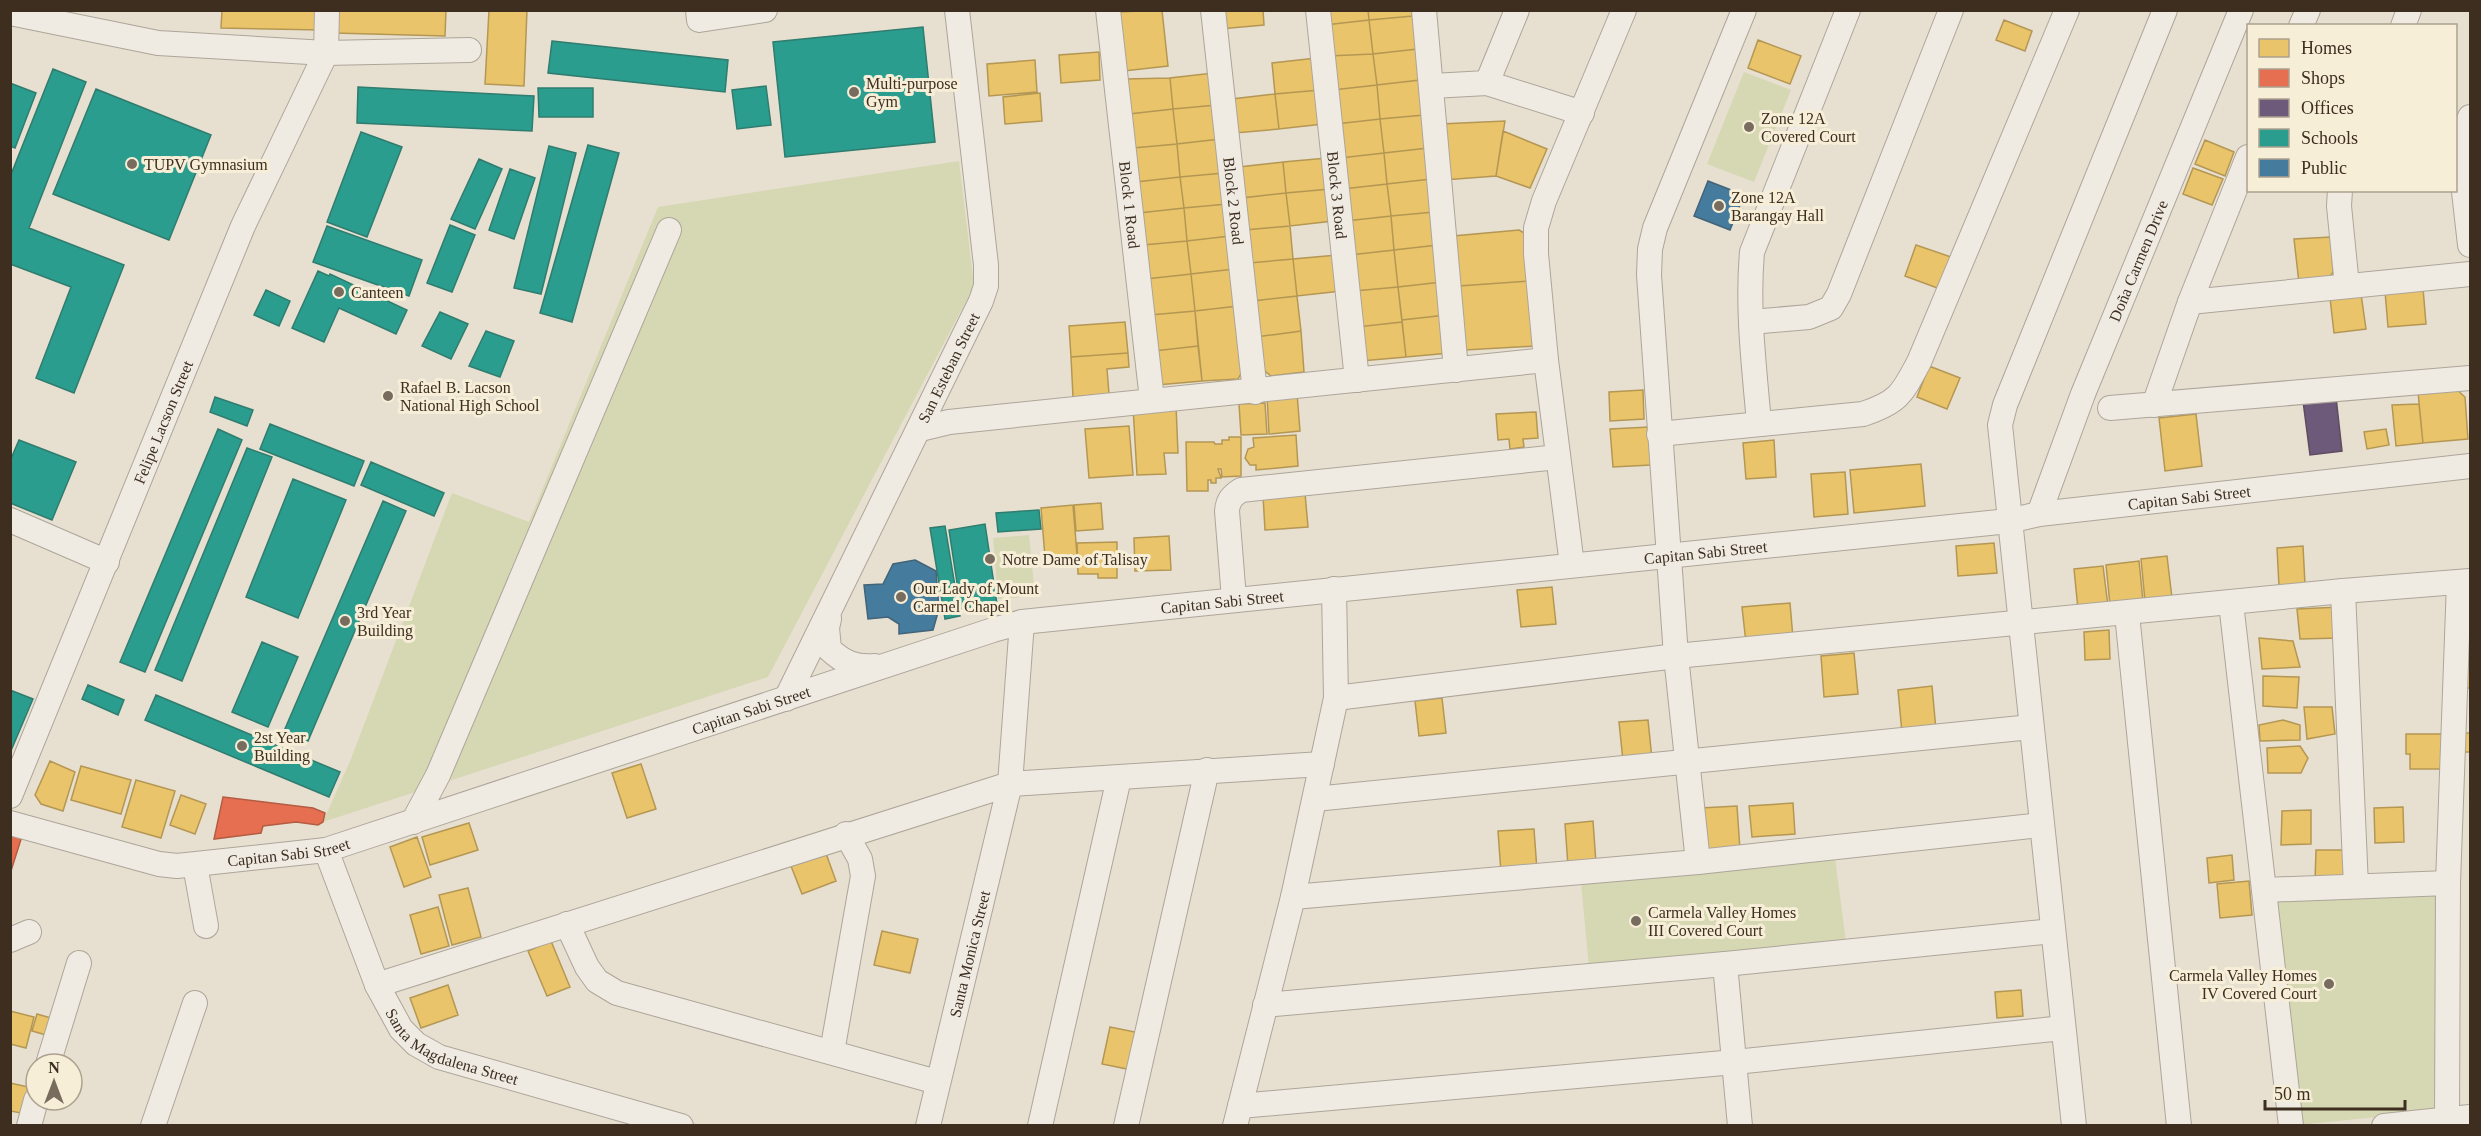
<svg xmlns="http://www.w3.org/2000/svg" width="2481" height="1136" font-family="Georgia,serif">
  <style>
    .green { fill: #d6d7b3 }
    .homes { fill: #e9c46a; stroke: #b59754; stroke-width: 1.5 }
    .shops { fill: #e76f51; stroke: #b45c42; stroke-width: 1.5 }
    .offices { fill: #6d597a; stroke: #5f4c5f; stroke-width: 1.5 }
    .schools { fill: #2a9d8f; stroke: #307c6e; stroke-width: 1.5 }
    .public { fill: #457b9d; stroke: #436478; stroke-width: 1.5 }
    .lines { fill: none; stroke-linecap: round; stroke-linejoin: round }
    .minor-casing { stroke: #ada599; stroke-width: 26 }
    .minor { stroke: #efebe3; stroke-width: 24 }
    .poi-dot { fill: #786c5e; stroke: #f7eed8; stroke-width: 2 }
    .labels { text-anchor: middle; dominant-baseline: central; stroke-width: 6; stroke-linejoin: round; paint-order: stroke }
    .poi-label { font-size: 16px; fill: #3d2e20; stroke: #f7eed8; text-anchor: start }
    .street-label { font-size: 16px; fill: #3d2e20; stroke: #f7eed8 }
  </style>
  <rect width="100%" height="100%" fill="#e7e0d1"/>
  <path class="green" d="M1744,72L1791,90L1754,182L1707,164Z
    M959,161L974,286L768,677L323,822L351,759L452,493L529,522L658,207Z
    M1029,535L1035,596L998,599L993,538Z
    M1835,858L1846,942L1589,968L1581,883Z
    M2439,887L2434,1111L2299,1125L2276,895Z"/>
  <path class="homes" d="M222,10H322V30L221,28Z
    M335,10H446L445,36L334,33Z
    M489,10H527L524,86L485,84Z
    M1162,10L1168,66L1124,71L1118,12Z
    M1218,10H1263L1264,25L1220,29Z
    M1324,10H1368L1369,20L1325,25Z
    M1368,10H1412L1413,16L1369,20Z
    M1413,16L1417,49L1373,54L1369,20Z
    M1369,20L1373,54L1328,56L1325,25Z
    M2004,20L2032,31L2025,51L1996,40Z
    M1758,40L1801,56L1790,84L1748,68Z
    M1417,49L1420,80L1377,85L1373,54Z
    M1099,52L1100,80L1061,83L1059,55Z
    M1373,54L1377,85L1333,90L1328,56Z
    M1316,58L1320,90L1275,94L1272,63Z
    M1035,60L1037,92L989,96L987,64Z
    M1213,73L1217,105L1173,109L1170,78Z
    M1170,78L1173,109L1129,114L1125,79Z
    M1420,80L1424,115L1380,119L1377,85Z
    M1377,85L1380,119L1336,124L1333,90Z
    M1320,90L1323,124L1279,129L1275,94Z
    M1040,93L1042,121L1005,124L1003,97Z
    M1275,94L1279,129L1235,133L1232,99Z
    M1217,105L1220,139L1177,144L1173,109Z
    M1173,109L1177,144L1133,148L1129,114Z
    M1424,115L1428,148L1384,153L1380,119Z
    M1380,119L1384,153L1340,158L1336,124Z
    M1505,121L1496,176L1444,180L1440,124Z
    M1503,131L1547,149L1530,188L1496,176Z
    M1220,139L1224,173L1180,177L1177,144Z
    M2205,140L2234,152L2225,176L2195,164Z
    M1177,144L1180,177L1136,182L1133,148Z
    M1428,148L1431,179L1387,184L1384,153Z
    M1384,153L1387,184L1343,189L1340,158Z
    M1327,158L1330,189L1286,193L1283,162Z
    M1283,162L1286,193L1242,198L1239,167Z
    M2193,168L2223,179L2212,205L2183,194Z
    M1224,173L1227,204L1184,208L1180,177Z
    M1180,177L1184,208L1139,213L1136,182Z
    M1431,179L1434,212L1391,216L1387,184Z
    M1387,184L1391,216L1346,221L1343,189Z
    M1330,189L1333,221L1290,226L1286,193Z
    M1286,193L1290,226L1245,230L1242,198Z
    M1227,204L1230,236L1187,241L1184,208Z
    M1184,208L1187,241L1143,245L1139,213Z
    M1434,212L1438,245L1394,250L1391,216Z
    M1391,216L1394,250L1350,255L1346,221Z
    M1290,226L1293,259L1249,263L1245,230Z
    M1519,230L1529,236L1528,281L1459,286L1453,236Z
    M1230,236L1234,269L1191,274L1187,241Z
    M2331,237L2333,272L2327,281L2299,283L2294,239Z
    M1187,241L1191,274L1146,279L1143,245Z
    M1438,245L1442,282L1398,287L1394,250Z
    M1916,245L1951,257L1940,289L1905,276Z
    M1394,250L1398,287L1354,291L1350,255Z
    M1337,255L1341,291L1297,296L1293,259Z
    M1293,259L1297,296L1253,301L1249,263Z
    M1234,269L1238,306L1195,311L1191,274Z
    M1191,274L1195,311L1150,315L1146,279Z
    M1528,281L1535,346L1465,350L1459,286Z
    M1442,282L1446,315L1402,320L1398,287Z
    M1398,287L1402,322L1357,327L1354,291Z
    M2423,288L2426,324L2388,327L2385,291Z
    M2361,294L2366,329L2334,333L2330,298Z
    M1297,296L1301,331L1256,337L1253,301Z
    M1238,306L1244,368L1238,379L1202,381L1195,311Z
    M1195,311L1198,346L1154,351L1150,315Z
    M1446,315L1450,353L1406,357L1402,320Z
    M1125,322L1128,353L1071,357L1069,326Z
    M1402,322L1406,357L1361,361L1357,327Z
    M1301,331L1304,372L1271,376L1260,367L1256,337Z
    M1198,346L1202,381L1157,385L1154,351Z
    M1128,353L1129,367L1107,369L1109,394L1073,397L1071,357Z
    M1929,366L1960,378L1947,409L1917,397Z
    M2455,388L2465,397L2468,439L2423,443L2418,392Z
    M1643,390L1644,419L1610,421L1609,392Z
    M1297,393L1300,431L1269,434L1267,395Z
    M1265,403L1267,434L1241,435L1239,404Z
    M2419,404L2423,443L2396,446L2392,405Z
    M1176,405L1178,453H1164L1166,474L1137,475L1133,407Z
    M1536,412L1538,438L1523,439L1524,447L1510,449L1509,439L1498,440L1496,414Z
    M2196,414L2202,466L2165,471L2159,418Z
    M1129,426L1133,475L1089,478L1085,429Z
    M1649,427L1651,465L1613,467L1610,429Z
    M2386,429L2389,445L2367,449L2364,432Z
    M1296,435L1298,466L1256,470V465H1250L1245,458L1248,449L1254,447L1253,438Z
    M1229,437H1241V476L1222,477L1221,469H1218L1221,478H1216V483H1211V480H1208V491H1187L1186,442H1214L1215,444H1222V440H1229Z
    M1774,440L1776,477L1746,479L1743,443Z
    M1921,464L1925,506L1854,513L1850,470Z
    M1845,472L1848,514L1814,517L1811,474Z
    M1305,493L1308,527L1265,530L1263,496Z
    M1101,503L1103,529L1076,531L1074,505Z
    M1073,505L1077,555L1045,557L1041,508Z
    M1169,536L1171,570L1135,571L1134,538Z
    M1117,542V578H1098V574H1078L1077,543Z
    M1994,543L1997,573L1958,576L1956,546Z
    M2303,546L2305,584L2279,586L2277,548Z
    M2167,556L2172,598L2145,601L2141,559Z
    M2139,561L2143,601L2110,605L2106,565Z
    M2103,566L2108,606L2078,609L2074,569Z
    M1552,587L1556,624L1521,627L1517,590Z
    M1790,603L1793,638L1746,643L1742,607Z
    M2340,607L2339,638L2300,639L2297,609Z
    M2109,630L2110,659L2085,660L2084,632Z
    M2259,638L2293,641L2300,667L2262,669Z
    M1854,653L1858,694L1824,697L1821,656Z
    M2470,654V688H2460V655Z
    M2263,676L2299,677L2297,708L2263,706Z
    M1932,686L1936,730L1902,733L1898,690Z
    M1442,698L1446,733L1419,736L1415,701Z
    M2304,707H2332L2335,734L2307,739Z
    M1648,720L1652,759L1623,761L1619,722Z
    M2283,720L2300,725V740L2260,741L2259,725Z
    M2463,733H2470V752H2463Z
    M2406,734H2449L2441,769H2410V754H2406Z
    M2300,746L2308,758L2301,773H2268L2267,748Z
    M50,761L75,772L63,811L41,804L35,795Z
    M641,764L656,809L627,818L612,773Z
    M81,766L131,780L121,814L71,800Z
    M136,780L175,791L161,838L122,827Z
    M181,795L206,804L195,834L170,825Z
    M1793,803L1795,834L1752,837L1749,806Z
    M1737,806L1740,850L1705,852L1701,808Z
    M2403,807L2404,842L2375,843L2374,808Z
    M2311,810V844L2281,845L2282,811Z
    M1593,821L1596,863L1568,866L1565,824Z
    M469,823L478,850L430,865L422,837Z
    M1534,829L1537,870L1501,873L1498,831Z
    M417,837L431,877L404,887L390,847Z
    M824,848L836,881L802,894L789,861Z
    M2316,850H2350V881H2315Z
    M2232,855L2234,880L2209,883L2207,858Z
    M2249,881L2252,915L2220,918L2217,884Z
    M468,888L481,937L452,945L439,895Z
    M438,907L449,946L421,954L410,915Z
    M882,931L918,939L910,973L874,965Z
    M551,941L570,987L547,996L528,951Z
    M448,985L458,1015L421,1028L410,998Z
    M2021,990L2023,1016L1997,1018L1995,992Z
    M10,1011L34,1017L26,1048L10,1044Z
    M37,1014L58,1020L53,1037L32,1031Z
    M1110,1027L1140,1033L1132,1070L1102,1064Z
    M10,1083L33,1088L26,1114L10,1111Z"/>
  <path class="shops" d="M223,797L313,808L325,813L323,822L318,825L296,822L263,826L261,833L214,839Z
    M10,829L23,833L10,874Z"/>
  <path class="offices" d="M2336,397L2342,451L2310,455L2303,401Z"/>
  <path class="schools" d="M923,27L935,142L785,157L773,42Z
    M552,41L728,60L725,92L548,73Z
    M53,69L86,82L29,228L124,265L74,393L36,378L71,287L10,264V177Z
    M10,83L36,93L15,148L10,146Z
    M766,86L771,125L737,129L732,90Z
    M358,87L534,96L532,131L357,123Z
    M538,88H593V117H539Z
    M96,89L211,135L169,240L53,194Z
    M361,132L402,147L367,237L327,222Z
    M588,145L619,153L572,322L540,313Z
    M549,146L576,153L541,294L514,288Z
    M479,159L502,169L475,229L451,219Z
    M510,169L535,178L514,239L489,230Z
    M450,225L475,235L452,292L427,283Z
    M327,226L422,260L409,296L313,262Z
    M318,271L329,276L330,274L407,310L396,334L339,308L324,342L292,328Z
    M266,290L290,301L279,326L254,315Z
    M440,312L468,324L451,359L422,346Z
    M486,331L514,341L500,377L469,366Z
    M215,397L253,410L247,426L210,412Z
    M270,424L364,461L354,486L260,449Z
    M218,429L242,440L145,672L120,662Z
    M19,440L76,462L52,520L10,503V461Z
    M247,448L272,457L182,681L155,670Z
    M371,462L444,493L434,516L361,485Z
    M293,479L346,500L298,618L246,597Z
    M383,501L406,511L308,741L284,731Z
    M1039,510L1041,529L998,532L996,513Z
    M985,524L997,604L961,609L949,530Z
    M945,526L960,616L945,619L930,528Z
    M262,642L298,657L268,727L232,712Z
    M88,685L124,700L118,715L82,699Z
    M10,690L33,699L10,753Z
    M156,695L340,772L329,797L145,720Z"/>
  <path class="public" d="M1708,181L1744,195L1730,230L1694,216Z
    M915,560L936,571L939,609L933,630L899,634V624L888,617L868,619L864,585L883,584L893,564Z"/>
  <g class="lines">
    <g class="minor-casing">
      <g id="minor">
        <path d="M698,10L699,20L765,10"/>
        <path id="s1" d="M1108,10L1152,400"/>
        <path id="s2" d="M1213,10L1255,392"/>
        <path id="s3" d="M1318,10L1357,380"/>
        <path d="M1424,10L1456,370"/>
        <path d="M10,13L158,43L326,53L469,50"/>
        <path d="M2301,26L2308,10"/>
        <path d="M2403,26L2409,10"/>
        <path d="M1487,83L1517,10"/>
        <path d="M1432,86L1487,83L1582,113"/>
        <path d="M2470,117L2463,137L2460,156L2470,245"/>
        <path d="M2340,190L2339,206L2347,286"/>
        <path d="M2190,302L2470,274"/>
        <path d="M1751,322L1809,317L1831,308L1839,294L1951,10"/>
        <path d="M2154,405L2190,302L2248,157"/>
        <path d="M2110,408L2470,378"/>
        <path d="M1759,423C1754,366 1747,309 1752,252L1848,10"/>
        <path d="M920,429L949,422L1546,360"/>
        <path d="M1659,434L1863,414C1899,402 1902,394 1919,362L2067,10"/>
        <path id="s4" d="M2039,514L2083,394L2241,10"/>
        <path d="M10,520L107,562"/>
        <path d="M1572,565L1546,360L1536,254V228L1544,201L1624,10"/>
        <path d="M2343,591L2356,886"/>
        <path d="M1234,599L1227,511C1228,500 1232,496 1241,490L1558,457"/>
        <path d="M2231,603L2291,1126"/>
        <path d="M2127,614L2179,1126"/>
        <path d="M829,619L827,628L829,649C843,662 855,668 875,666"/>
        <path d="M1336,698L1676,656L2343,591L2470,581"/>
        <path id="s5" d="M786,699L981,301L986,286V265L957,10"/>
        <path id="s6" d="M10,796L243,226L326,53L327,10"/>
        <path d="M1315,799L2031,727"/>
        <path d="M413,822L438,775L669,230"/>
        <path id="s7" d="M10,823L159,864L177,866L326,850L993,630L1022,622L2009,521L2039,514L2470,466"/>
        <path id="s8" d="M326,850L377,985L401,1029L416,1044L439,1057L681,1126"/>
        <path d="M1698,862L1676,656L1649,275L1650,249L1655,228L1744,10"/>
        <path d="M195,865L206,926"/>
        <path d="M2264,890L2448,883"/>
        <path d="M1293,897L1698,862L2041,825"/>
        <path d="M567,924L587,967L597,981L617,993L937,1082"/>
        <path d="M10,940L29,932"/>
        <path d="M1725,964L1740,1126"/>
        <path d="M377,985L1010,784L1322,764"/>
        <path d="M1265,1005L1725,964L2053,931"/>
        <path d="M832,1052L863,876L860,859L846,834"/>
        <path d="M48,1064L79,963"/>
        <path d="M1240,1106L1735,1062L2063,1028"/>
        <path d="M2447,1120L2448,883L2459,582"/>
        <path d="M29,1126L36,1100"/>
        <path d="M153,1126L195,1003"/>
        <path id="s9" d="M928,1126L1010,784L1022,622"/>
        <path d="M1040,1126L1119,778"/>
        <path d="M1126,1126L1207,770"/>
        <path d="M1235,1126L1293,897L1336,698L1334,589"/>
        <path d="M2074,1126L2000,425L2005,405L2165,10"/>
        <path d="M2384,1126L2470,1117"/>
      </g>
    </g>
    <use href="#minor" class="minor"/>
  </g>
  <g class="poi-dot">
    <circle cx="854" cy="92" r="6"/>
    <circle cx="1749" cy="127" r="6"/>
    <circle cx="132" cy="164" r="6"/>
    <circle cx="1719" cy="206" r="6"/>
    <circle cx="339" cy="292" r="6"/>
    <circle cx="388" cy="396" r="6"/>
    <circle cx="990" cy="559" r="6"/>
    <circle cx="901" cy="597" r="6"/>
    <circle cx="345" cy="621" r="6"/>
    <circle cx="242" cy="746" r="6"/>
    <circle cx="1636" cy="921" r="6"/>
    <circle cx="2329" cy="984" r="6"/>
  </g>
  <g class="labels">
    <g class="poi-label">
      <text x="866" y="83">Multi-purpose<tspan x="866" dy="18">Gym</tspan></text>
      <text x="1761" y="118">Zone 12A<tspan x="1761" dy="18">Covered Court</tspan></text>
      <text x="144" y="164">TUPV Gymnasium</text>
      <text x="1731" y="197">Zone 12A<tspan x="1731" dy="18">Barangay Hall</tspan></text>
      <text x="351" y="292">Canteen</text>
      <text x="400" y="387">Rafael B. Lacson<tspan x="400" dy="18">National High School</tspan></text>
      <text x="1002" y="559">Notre Dame of Talisay</text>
      <text x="913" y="588">Our Lady of Mount<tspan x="913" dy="18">Carmel Chapel</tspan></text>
      <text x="357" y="612">3rd Year<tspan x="357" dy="18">Building</tspan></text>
      <text x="254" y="737">2st Year<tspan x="254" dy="18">Building</tspan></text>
      <text x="1648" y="912">Carmela Valley Homes<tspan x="1648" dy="18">III Covered Court</tspan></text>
      <text x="2317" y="975" text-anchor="end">Carmela Valley Homes<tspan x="2317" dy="18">IV Covered Court</tspan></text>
    </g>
    <g class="street-label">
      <text stroke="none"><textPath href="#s3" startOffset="186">Block 3 Road</textPath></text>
      <text stroke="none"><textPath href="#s2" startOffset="192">Block 2 Road</textPath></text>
      <text stroke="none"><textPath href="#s1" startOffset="196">Block 1 Road</textPath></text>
      <text stroke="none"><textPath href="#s4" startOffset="272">Doña Carmen Drive</textPath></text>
      <text stroke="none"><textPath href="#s5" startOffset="369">San Esteban Street</textPath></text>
      <text stroke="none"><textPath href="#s6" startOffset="404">Felipe Lacson Street</textPath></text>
      <text stroke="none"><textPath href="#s7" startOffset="2229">Capitan Sabi Street</textPath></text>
      <text stroke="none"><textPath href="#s7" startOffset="1742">Capitan Sabi Street</textPath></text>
      <text stroke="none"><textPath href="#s7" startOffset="1256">Capitan Sabi Street</textPath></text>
      <text stroke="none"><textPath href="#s7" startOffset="770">Capitan Sabi Street</textPath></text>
      <text stroke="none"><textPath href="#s7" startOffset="285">Capitan Sabi Street</textPath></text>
      <text stroke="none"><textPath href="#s9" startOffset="177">Santa Monica Street</textPath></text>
      <text stroke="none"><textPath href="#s8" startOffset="248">Santa Magdalena Street</textPath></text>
    </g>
  </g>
  <rect width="2481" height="1136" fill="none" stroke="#3d2e20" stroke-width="24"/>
  <rect x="2247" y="24" width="210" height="168" fill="#f7eed8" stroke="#ada18e" stroke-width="1.5"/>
  <rect x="2259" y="39" width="30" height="18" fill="#e9c46a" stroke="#ada18e" stroke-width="1.5"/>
  <text x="2301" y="54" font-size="18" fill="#3d2e20">Homes</text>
  <rect x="2259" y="69" width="30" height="18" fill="#e76f51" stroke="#ada18e" stroke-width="1.5"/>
  <text x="2301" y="84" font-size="18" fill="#3d2e20">Shops</text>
  <rect x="2259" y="99" width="30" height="18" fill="#6d597a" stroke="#ada18e" stroke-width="1.5"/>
  <text x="2301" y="114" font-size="18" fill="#3d2e20">Offices</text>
  <rect x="2259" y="129" width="30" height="18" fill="#2a9d8f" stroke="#ada18e" stroke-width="1.5"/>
  <text x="2301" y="144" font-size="18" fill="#3d2e20">Schools</text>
  <rect x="2259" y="159" width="30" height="18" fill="#457b9d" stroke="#ada18e" stroke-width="1.5"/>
  <text x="2301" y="174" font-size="18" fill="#3d2e20">Public</text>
  <g transform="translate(54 1082)"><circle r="28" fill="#f7eed8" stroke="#ada18e" stroke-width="1.5"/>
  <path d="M0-4.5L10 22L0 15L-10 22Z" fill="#786c5e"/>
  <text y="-9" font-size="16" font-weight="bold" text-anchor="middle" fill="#3d2e20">N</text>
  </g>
  <path d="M2265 1100v9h140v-9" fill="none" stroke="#3d2e20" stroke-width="3"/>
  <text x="2274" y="1100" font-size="18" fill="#3d2e20" stroke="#f7eed8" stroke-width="4.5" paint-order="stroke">50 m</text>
</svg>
